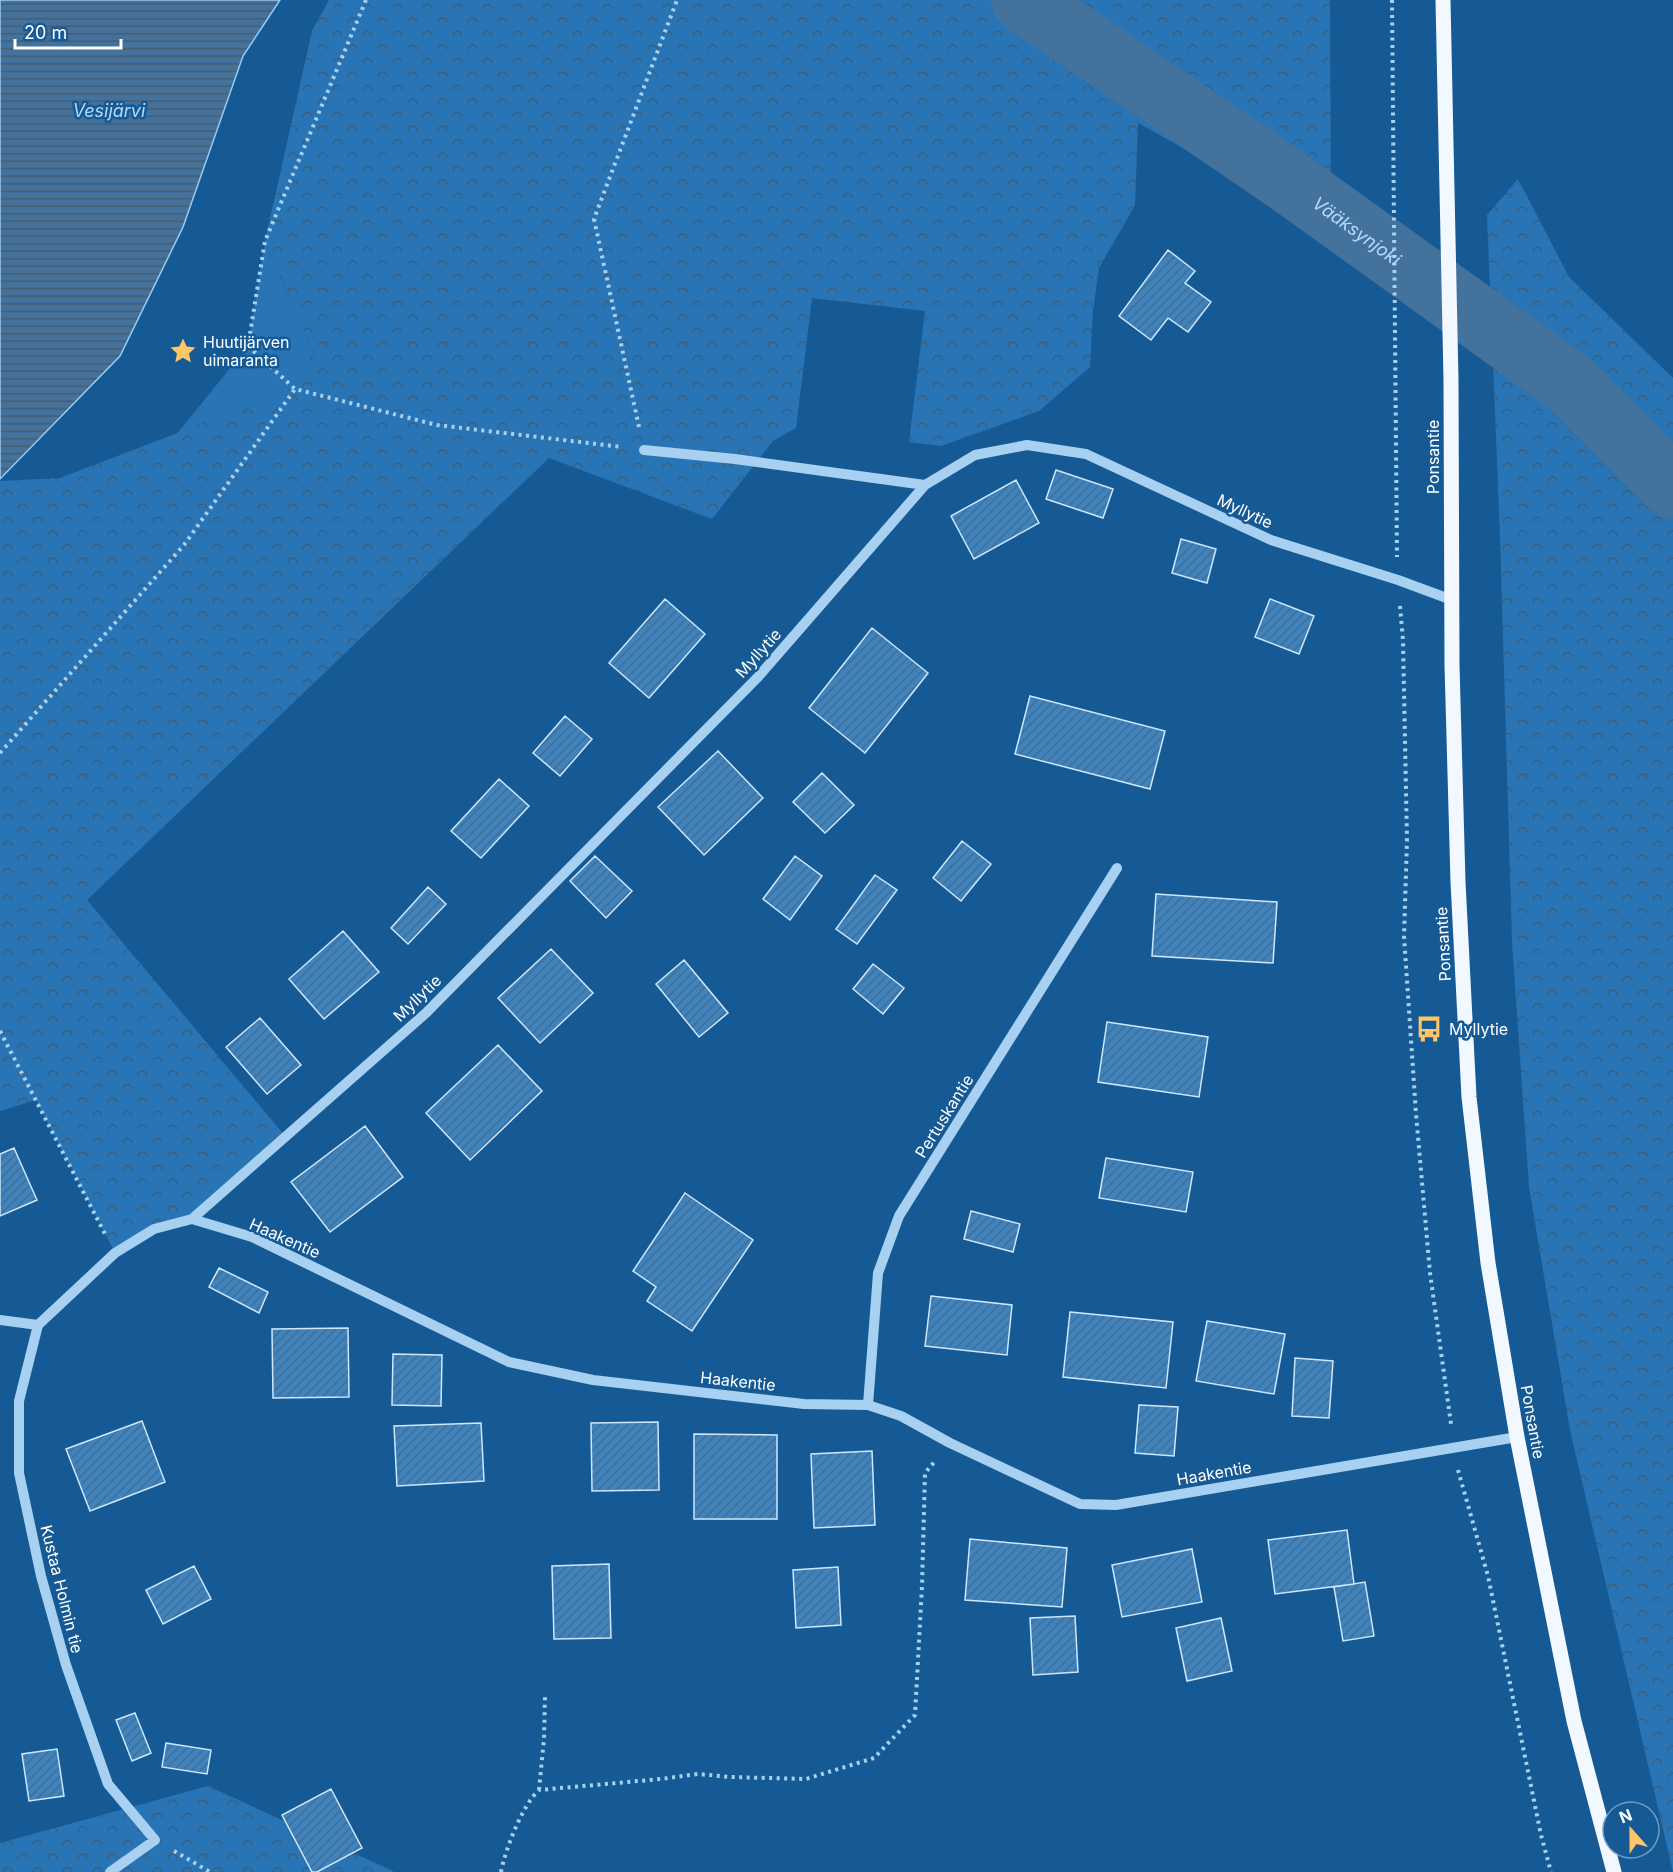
<svg xmlns="http://www.w3.org/2000/svg" width="1673" height="1872" font-family="Inter,sans-serif">
  <style>
    .green { fill: #2974b4 }
    .forest { fill: url(#forest-crowns) }
    .water { fill: url(#water-rules); stroke: #99ccf4; stroke-width: 1.5 }
    .lines { fill: none; stroke-linecap: round; stroke-linejoin: round }
    .river { stroke: #43729d; stroke-width: 64 }
    .building { fill: url(#building-hatch); stroke: #cee7fc; stroke-width: 1.5 }
    .path { stroke: #a7d0f1; stroke-width: 4; stroke-dasharray: 3 4.5; stroke-linecap: butt }
    .minor { stroke: #a7d0f1; stroke-width: 10 }
    .major { stroke: #f1f8ff; stroke-width: 15 }
    .labels { text-anchor: middle; dominant-baseline: central; stroke-width: 5; stroke-linejoin: round; paint-order: stroke }
    .poi-label { font-size: 16px; fill: #fff; stroke: #165a95; text-anchor: start }
    .street-label { font-size: 16px; fill: #fff; stroke: #165a95 }
    .water-label { font-size: 18px; font-style: italic; fill: #b3d9f8; stroke: #165a95 }
  </style>
  <defs>
    <pattern id="forest-crowns" width="20" height="18" patternUnits="userSpaceOnUse" patternTransform="scale(1.5)"><rect width="20" height="18" fill="#2974b4"/><path d="M2 6a3 3 0 1 1 6 0M12 15a3 3 0 1 1 6 0" fill="none" stroke="#3c5e7b"/></pattern>
    <pattern id="water-rules" width="6" height="5" patternUnits="userSpaceOnUse" patternTransform="scale(1.5)"><rect width="6" height="5" fill="#43729d"/><path d="M0 2.5h6" fill="none" stroke="#485b6c"/></pattern>
    <pattern id="building-hatch" width="6" height="6" patternUnits="userSpaceOnUse" patternTransform="scale(1.5)"><rect width="6" height="6" fill="#3e83bd"/><path d="M-1 1l2-2M0 6l6-6M5 7l2-2" fill="none" stroke="#446d90"/></pattern>
  </defs>
  <rect width="100%" height="100%" fill="#165a95"/>
  <path class="green" d="M265,241L314,353L295,389L176,435L248,346Z"/>
  <path class="forest" d="M329,0H1330L1331,231L1138,123L1135,205L1099,268L1093,311L1090,367L1039,411L941,446L909,442L925,311L812,298L796,428L773,441L712,519L549,458L87,900L286,1137L192,1219L154,1229L115,1253L36,1100L0,1111V481L60,478L295,388L314,353L265,241L312,31Z
    M1518,179L1569,277L1673,378V1872L1570,1430L1529,1187L1512,942L1500,536L1487,215Z
    M208,1786L395,1872H0V1843Z"/>
  <path class="water" d="M0,0H280L243,56L183,227L120,356L0,479Z"/>
  <g class="lines">
    <path class="river" id="s1" d="M1023,0L1291,183L1569,383L1673,487"/>
  </g>
  <path class="building" d="M1168,250L1195,271L1185,283L1211,302L1188,332L1168,318L1151,340L1119,316Z
    M1056,470L1113,489L1103,518L1046,499Z
    M1016,480L1039,523L974,559L951,516Z
    M1181,539L1216,549L1207,583L1172,573Z
    M665,599L705,634L649,698L609,663Z
    M1270,599L1314,616L1299,654L1255,637Z
    M872,628L928,673L865,753L809,708Z
    M1030,696L1165,731L1150,789L1015,754Z
    M565,716L592,739L560,776L533,753Z
    M718,751L763,798L704,855L658,807Z
    M822,773L854,805L825,833L793,802Z
    M499,779L529,806L481,858L451,831Z
    M962,841L991,864L961,901L933,878Z
    M595,856L632,891L606,918L570,881Z
    M795,856L822,876L790,920L763,899Z
    M875,875L897,890L857,944L836,929Z
    M428,887L446,904L408,944L391,928Z
    M1156,894L1277,902L1273,963L1152,956Z
    M343,931L379,972L324,1019L289,979Z
    M551,949L593,993L540,1043L498,998Z
    M684,960L728,1013L699,1037L656,984Z
    M873,964L904,988L883,1014L853,989Z
    M260,1018L301,1065L267,1094L226,1047Z
    M1107,1022L1208,1037L1199,1097L1098,1082Z
    M498,1045L542,1091L470,1160L426,1113Z
    M365,1126L403,1177L330,1232L291,1182Z
    M14,1148L37,1200L0,1216V1154Z
    M1106,1158L1193,1172L1186,1212L1099,1198Z
    M685,1193L753,1240L692,1331L647,1301L656,1287L633,1271Z
    M971,1211L1020,1224L1013,1252L964,1239Z
    M219,1268L268,1292L259,1313L209,1287Z
    M931,1296L1012,1305L1007,1355L925,1346Z
    M1070,1312L1173,1322L1166,1388L1063,1377Z
    M1207,1321L1285,1334L1274,1394L1196,1381Z
    M348,1328L349,1397L273,1398L272,1329Z
    M393,1354L442,1355L441,1406L392,1405Z
    M1295,1358L1333,1361L1329,1418L1292,1416Z
    M1139,1405L1178,1407L1174,1456L1135,1453Z
    M142,1421L165,1482L90,1511L66,1449Z
    M658,1422L659,1490L592,1491L591,1423Z
    M481,1423L484,1481L397,1486L394,1426Z
    M694,1434L777,1435V1519H694Z
    M872,1451L875,1525L814,1528L811,1454Z
    M1347,1530L1354,1584L1275,1594L1268,1540Z
    M970,1539L1067,1548L1062,1607L965,1600Z
    M1192,1549L1202,1602L1122,1617L1112,1565Z
    M609,1564L611,1638L554,1639L552,1566Z
    M194,1566L211,1599L163,1624L146,1590Z
    M838,1567L841,1625L796,1628L793,1570Z
    M1365,1582L1374,1636L1343,1641L1334,1587Z
    M1075,1616L1078,1672L1033,1675L1030,1618Z
    M1221,1618L1232,1671L1187,1681L1176,1628Z
    M135,1713L151,1753L132,1761L116,1720Z
    M166,1743L211,1750L207,1774L162,1767Z
    M57,1749L64,1796L29,1801L22,1754Z
    M331,1789L362,1848L317,1872H312L282,1815Z"/>
  <g class="lines">
    <path class="path" d="M366,0L265,241L248,346L295,389L437,425L622,447
      M1392,0L1397,557
      M639,427L594,219L677,0
      M1400,606L1403,640L1407,841L1404,936L1416,1114L1430,1273L1451,1424
      M0,753L184,545L295,389
      M0,1031L105,1234
      M1458,1470L1488,1576L1541,1835L1551,1872
      M539,1790L544,1739L545,1697
      M174,1851L210,1872
      M501,1872C505,1850 523,1804 539,1790L661,1779L698,1774L730,1777L806,1779L874,1758L915,1715L922,1586L925,1473L936,1460"/>
    <path class="minor" d="M644,450L735,459L925,485
      M192,1219L426,1013L758,677L925,485L975,455L1027,445L1086,454L1271,540L1398,580L1452,600
      M0,1320L38,1325L115,1253L154,1229L192,1219L252,1237L509,1362L593,1380L804,1404L868,1405L901,1416L950,1443L1080,1504L1116,1505L1517,1437
      M38,1325L19,1401V1473L41,1576L66,1665L108,1784L155,1840L110,1872
      M868,1405L878,1273L899,1216L1117,868"/>
    <path class="major" d="M1443,0L1451,380L1452,665L1458,882L1469,1097L1488,1263L1517,1437L1574,1721L1614,1872"/>
  </g>
  <defs>
    <g id="sight-bare" transform="scale(2.07)"><path d="M0-6L1.8-2.2L6-1.7L2.9 1.2L3.7 5.4L0 3.3L-3.7 5.4L-2.9 1.2L-6-1.7L-1.8-2.2Z" fill="#ffc567" stroke="#165a95" stroke-width="2.5" paint-order="stroke"/></g>
    <g id="bus-bare" transform="scale(2.07)"><path d="M-5-6H5V4H4V6H2V4H-2V6H-4V4H-5ZM-3.5-4V0h7V-4ZM-3.5 1.2v1.5H-2V1.2ZM2 1.2v1.5H3.5V1.2Z" fill="#ffc567" stroke="#165a95" stroke-width="2.5" paint-order="stroke"/></g>
  </defs>
  <g fill-rule="evenodd">
    <use href="#sight-bare" x="183" y="351"/>
    <use href="#bus-bare" x="1429" y="1029"/>
  </g>
  <g class="labels">
    <g class="poi-label">
      <text x="203" y="342">Huutijärven<tspan x="203" dy="18">uimaranta</tspan></text>
      <text x="1449" y="1029">Myllytie</text>
    </g>
    <g class="street-label">
      <text transform="translate(1433 457) rotate(-90)">Ponsantie</text>
      <text transform="translate(1245 511) rotate(25)">Myllytie</text>
      <text transform="translate(758 653) rotate(-48)">Myllytie</text>
      <text transform="translate(1443 944) rotate(-93)">Ponsantie</text>
      <text transform="translate(417 998) rotate(-44)">Myllytie</text>
      <text transform="translate(944 1116) rotate(-58)">Pertuskantie</text>
      <text transform="translate(285 1238) rotate(24)">Haakentie</text>
      <text transform="translate(738 1381) rotate(6)">Haakentie</text>
      <text transform="translate(1533 1422) rotate(80)">Ponsantie</text>
      <text transform="translate(1214 1473) rotate(-10)">Haakentie</text>
      <text transform="translate(62 1589) rotate(76)">Kustaa Holmin tie</text>
    </g>
    <g class="water-label">
      <text x="109" y="110">Vesijärvi</text>
      <text stroke="none"><textPath href="#s1" startOffset="406">Vääksynjoki</textPath></text>
    </g>
  </g>
  <g transform="translate(1631 1830) rotate(339)"><circle r="28" fill="#165a95" stroke="#739cbf" stroke-width="1.5"/>
  <path d="M0-4.5L10 22L0 15L-10 22Z" fill="#ffc567"/>
  <text y="-9" font-size="16" font-weight="bold" text-anchor="middle" fill="#ffffff">N</text>
  </g>
  <path d="M15 39v9h106v-9" fill="none" stroke="#ffffff" stroke-width="3"/>
  <text x="24" y="39" font-size="18" fill="#ffffff" stroke="#165a95" stroke-width="4.5" paint-order="stroke">20 m</text>
</svg>
